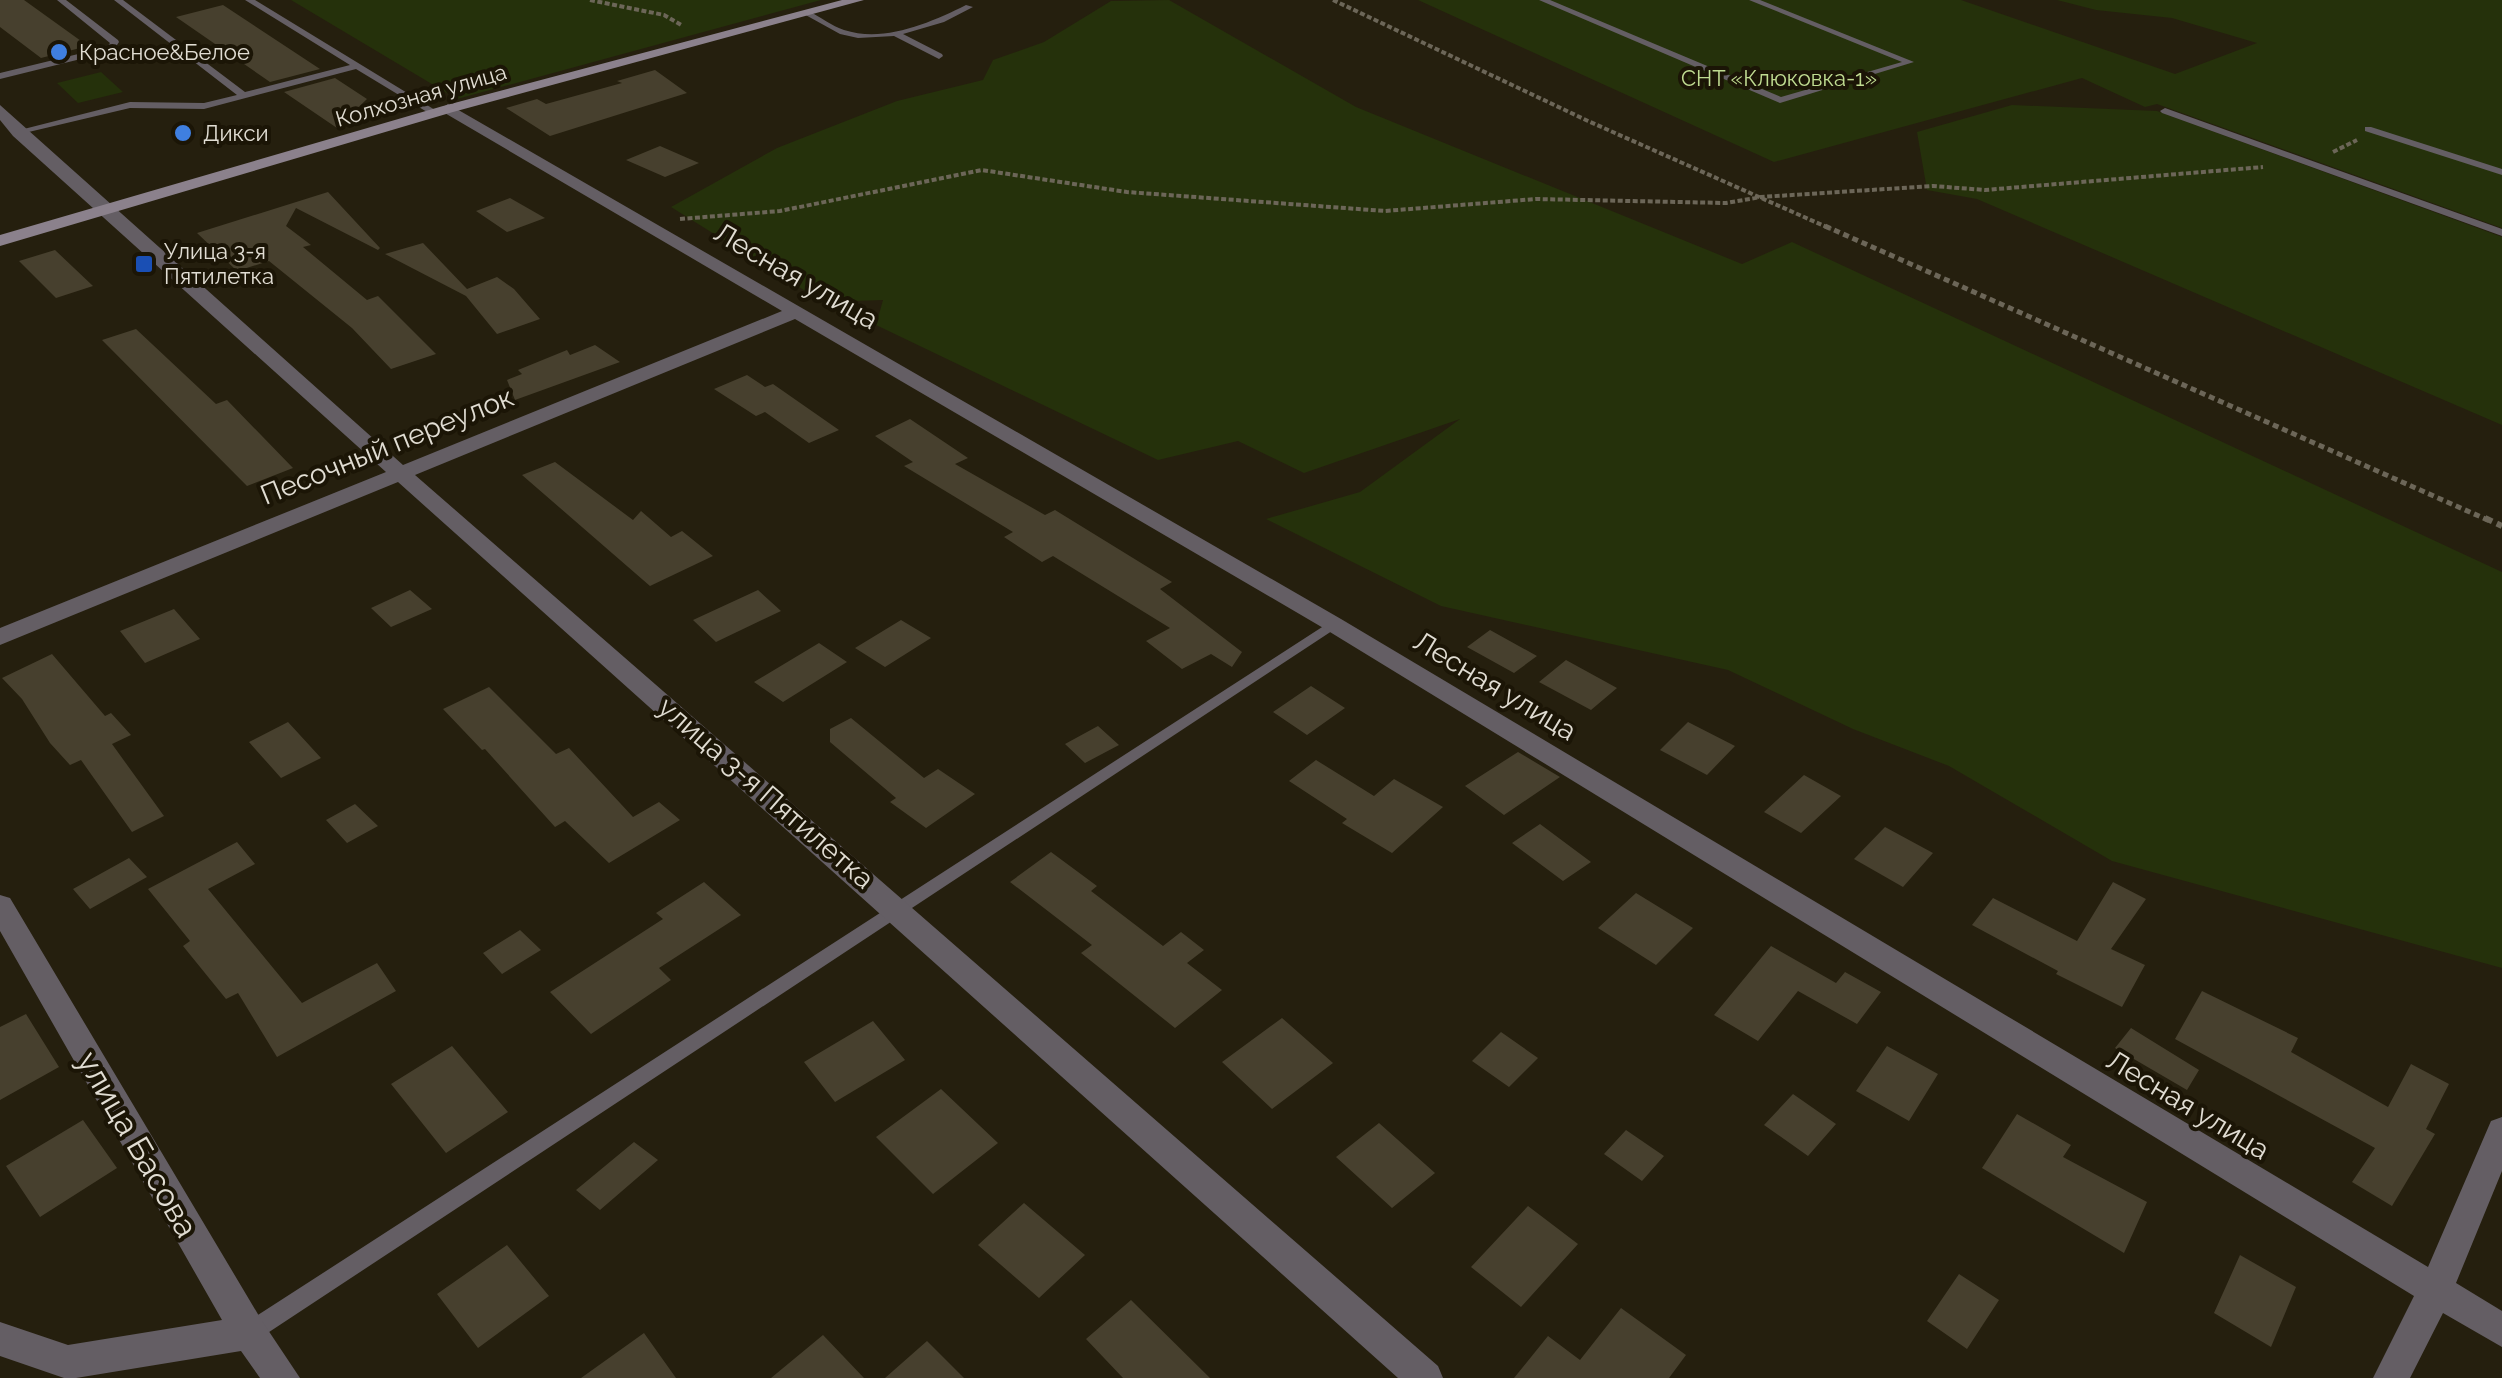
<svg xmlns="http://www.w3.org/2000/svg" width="2502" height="1378" font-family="Raleway,sans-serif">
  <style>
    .green { fill: #25310b }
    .building { fill: #47402e }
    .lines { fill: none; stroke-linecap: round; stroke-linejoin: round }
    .path-far2 { stroke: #6c6658; stroke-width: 4; stroke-dasharray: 5 2.5; stroke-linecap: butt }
    .path-far1 { stroke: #6c6658; stroke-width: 5; stroke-dasharray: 6 4; stroke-linecap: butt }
    .path { stroke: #6c6658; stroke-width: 6; stroke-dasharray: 8 5; stroke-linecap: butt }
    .lane { fill: #645e64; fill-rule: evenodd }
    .street { fill: #645e64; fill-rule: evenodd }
    .secondary { fill: #8b818c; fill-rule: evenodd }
    .shop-dot { fill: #3f7fe0; stroke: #1b1506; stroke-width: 4 }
    .transit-dot { fill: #1a4fb4; stroke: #1b1506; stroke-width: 4 }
    .labels { text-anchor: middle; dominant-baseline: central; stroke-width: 8; stroke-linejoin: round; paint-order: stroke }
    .far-poi-label { font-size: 22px; fill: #e1ddd3; stroke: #1b1506; text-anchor: start }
    .far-park-label { font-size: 22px; fill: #bfdb91; stroke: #1b1506 }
    .far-street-label { font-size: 22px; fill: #e1ddd3; stroke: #1b1506 }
    .street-label { font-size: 28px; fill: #e1ddd3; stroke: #1b1506 }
    .near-street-label { font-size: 32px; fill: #e1ddd3; stroke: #1b1506 }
  </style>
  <rect width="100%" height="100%" fill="#251f0e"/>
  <path class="green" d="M291,0H821L457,99Z
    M1169,0L1356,107L1742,264L1792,242L2502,572V968L2112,861L1949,766L1853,729L1728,670L1441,606L1266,519L1360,492L1460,419L1304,473L1238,441L1158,460L876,325L883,300L823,302L671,207L777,148L897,101L983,80L993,60L1044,42L1111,1Z
    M1418,0H1961L2175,74L2257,43L2172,18L2096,10L2057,0H2502V228L2157,104L2145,107L2082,78L1774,162Z
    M101,72L123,92L78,103L57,83Z
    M2012,105L2157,111L2502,237V425L1977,199L1927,190L1917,132Z"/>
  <path class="building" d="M0,0H24L88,46L41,58L0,27Z
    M223,5L320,69L270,82L176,17Z
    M655,70L687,93L550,136L506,108L537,99L546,104L622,83L617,81Z
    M335,78L367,99L337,128L284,92Z
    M660,146L699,163L665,177L626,160Z
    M328,192L380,248L378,250L296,208L286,226L311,245L303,247L367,300L378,296L436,354L391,369L352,328L269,261L237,271L197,233Z
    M510,198L545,218L507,232L476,211Z
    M423,243L467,289L497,277L514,289L540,319L497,334L466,296L385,254Z
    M55,250L93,286L56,298L19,261Z
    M136,329L216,404L227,400L293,468L247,486L102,340Z
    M595,345L620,362L515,400L507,380L522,374L518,370L567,350L570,355Z
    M747,375L765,387L773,384L839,430L809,443L765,412L756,416L714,389Z
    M910,419L968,458L955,464L1045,515L1055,510L1172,582L1160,589L1242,652L1232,667L1211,654L1182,669L1146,641L1170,628L1053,556L1042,562L1004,537L1013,532L904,466L913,462L875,436Z
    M555,462L633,520L641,511L671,537L682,531L713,556L650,586L522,475Z
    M410,590L432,609L391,627L371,608Z
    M758,590L781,611L716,642L693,620Z
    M174,609L200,639L145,663L120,631Z
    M901,620L931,638L885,667L855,648Z
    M1490,630L1537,656L1514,673L1467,647Z
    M819,643L847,662L783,702L754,682Z
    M52,654L105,716L111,713L131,735L112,744L164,816L132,832L81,760L70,765L50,743L22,699L2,678Z
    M1566,660L1617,688L1591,710L1539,682Z
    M1311,686L1345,708L1307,735L1273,712Z
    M489,687L556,754L569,748L633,817L659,802L680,820L609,863L565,821L555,827L485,749L482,750L443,709Z
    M851,718L924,778L938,769L975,794L926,828L890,802L896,798L830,742V729Z
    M288,722L321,758L281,778L249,742Z
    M1688,722L1735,746L1707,775L1660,750Z
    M1098,726L1119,745L1085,763L1065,744Z
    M1518,752L1560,777L1504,815L1465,786Z
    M1316,760L1374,796L1394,779L1443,807L1392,853L1342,823L1347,819L1289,781Z
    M1804,775L1841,796L1801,833L1764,812Z
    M355,804L378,826L347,843L326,820Z
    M1540,824L1591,862L1563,881L1512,843Z
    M1885,827L1933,853L1903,887L1854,859Z
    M237,842L255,864L208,889L302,1003L377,963L396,991L277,1057L238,993L226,999L183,946L190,941L148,889Z
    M1051,852L1097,886L1091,891L1163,946L1181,932L1204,950L1187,963L1222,990L1175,1028L1081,953L1092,945L1010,882Z
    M129,858L147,877L90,909L73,889Z
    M704,882L741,915L659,968L671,980L591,1034L550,992L663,919L656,913Z
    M2113,882L2146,899L2111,949L2145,965L2122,1007L2056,974L2058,971L1972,925L1993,898L2077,941Z
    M1636,893L1693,928L1656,965L1598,928Z
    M520,930L541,950L502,974L483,953Z
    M1771,946L1836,983L1845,972L1881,992L1857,1024L1798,991L1758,1041L1714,1015Z
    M2202,991L2298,1038L2291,1052L2388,1107L2411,1064L2449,1084L2426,1129L2435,1134L2392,1206L2352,1182L2375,1148L2175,1039Z
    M26,1014L59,1067L0,1100V1027Z
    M1282,1018L1333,1063L1272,1109L1222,1062Z
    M873,1021L905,1060L835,1102L804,1062Z
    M2131,1028L2199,1070L2187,1090L2115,1048Z
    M1501,1032L1538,1058L1509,1087L1472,1061Z
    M452,1046L508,1112L446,1153L391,1084Z
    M1887,1046L1938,1074L1909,1121L1856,1091Z
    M941,1089L998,1143L933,1194L876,1137Z
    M1793,1094L1836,1124L1808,1156L1764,1125Z
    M2017,1114L2071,1145L2063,1157L2147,1202L2124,1253L1982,1168Z
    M83,1120L117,1168L40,1217L6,1166Z
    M1379,1123L1435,1173L1392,1208L1336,1157Z
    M1626,1130L1664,1156L1642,1181L1604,1154Z
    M634,1142L658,1160L600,1210L576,1190Z
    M1024,1203L1085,1255L1039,1298L978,1245Z
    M1528,1206L1578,1244L1521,1307L1471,1267Z
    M507,1245L549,1296L478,1348L437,1294Z
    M2240,1255L2296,1287L2271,1347L2214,1313Z
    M1959,1274L1999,1300L1967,1349L1927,1321Z
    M1131,1300L1210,1378H1123L1086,1339Z
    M1621,1308L1686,1355L1669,1378H1514L1548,1336L1580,1360Z
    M644,1333L676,1378H581Z
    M823,1335L864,1378H771Z
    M927,1341L964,1378H885Z"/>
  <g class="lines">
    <path class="path-far2" d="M590,0L664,15L683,26
      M1333,0L1588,121L1831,229
      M2333,152L2357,140
      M680,219L780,211L982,170L1127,192L1385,211L1536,199L1726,203L1761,197L1933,186L1985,190L2263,167"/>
    <path class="path-far1" d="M1825,226L2490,521"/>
    <path class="path" d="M2485,518L2502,526"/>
    <path class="lane" d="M57,0H66L118,40L119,42L113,51L0,79V73L107,47L110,43Z
      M114,0H123L245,92L350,65L245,0H255L440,113L432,115L356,69L204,109L130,108L16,135V131L130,102L204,103L237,95Z
      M1539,0H1550L1781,97L1902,62L1749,0H1760L1914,62L1780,103Z
      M966,5L973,7L944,22L903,34L942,54L943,56L939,59L894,36L858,38L840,34L802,13L809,11C820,17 832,26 844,30C884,43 930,23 966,5Z
      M2165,108L2502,229V236L2162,113L2160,111Z
      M2365,127H2371L2502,169V175L2365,131Z
      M1333,620L1338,621L1340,624L1338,627L257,1340L249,1343L241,1340L238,1333L241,1326Z"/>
    <path class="street" d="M0,105L403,465L782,311L443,112L440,109L448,104L1341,619L2428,1267L2491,1121L2502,1117V1171L2456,1283L2502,1311V1347L2443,1313L2410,1378H2373L2414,1296L1325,629L795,319L415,475L1438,1366L1443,1378H1398L398,482L0,645V628L386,472L13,136L0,120Z
      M0,895L10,898L262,1321L300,1378H260L241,1351L76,1378H64L0,1356V1322L68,1345L222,1320L0,931Z"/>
    <path class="secondary" d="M842,0H864L453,112L0,246V235L443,106Z"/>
  </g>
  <g class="shop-dot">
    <circle cx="59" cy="52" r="10"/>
    <circle cx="183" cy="133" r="10"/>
  </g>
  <rect class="transit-dot" x="134" y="254" width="20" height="20" rx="5"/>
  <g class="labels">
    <g class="far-poi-label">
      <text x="79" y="52">Красное&amp;Белое</text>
      <text x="203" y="133">Дикси</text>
      <text x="164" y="251">Улица 3-я<tspan x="164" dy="25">Пятилетка</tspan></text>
    </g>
    <g class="far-park-label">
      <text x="1779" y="78">СНТ «Клюковка-1»</text>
    </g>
    <g class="far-street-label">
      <text transform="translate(421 95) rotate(-16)">Колхозная улица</text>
    </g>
    <g class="street-label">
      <text transform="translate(796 276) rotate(30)">Лесная улица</text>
      <text transform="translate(387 446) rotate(-22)">Песочный переулок</text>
      <text transform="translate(1495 686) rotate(31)">Лесная улица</text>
      <text transform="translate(766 793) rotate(41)">улица 3-я Пятилетка</text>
      <text transform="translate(2188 1105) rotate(31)">Лесная улица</text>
    </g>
    <g class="near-street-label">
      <text transform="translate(138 1144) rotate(60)">улица Басова</text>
    </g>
  </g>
</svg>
